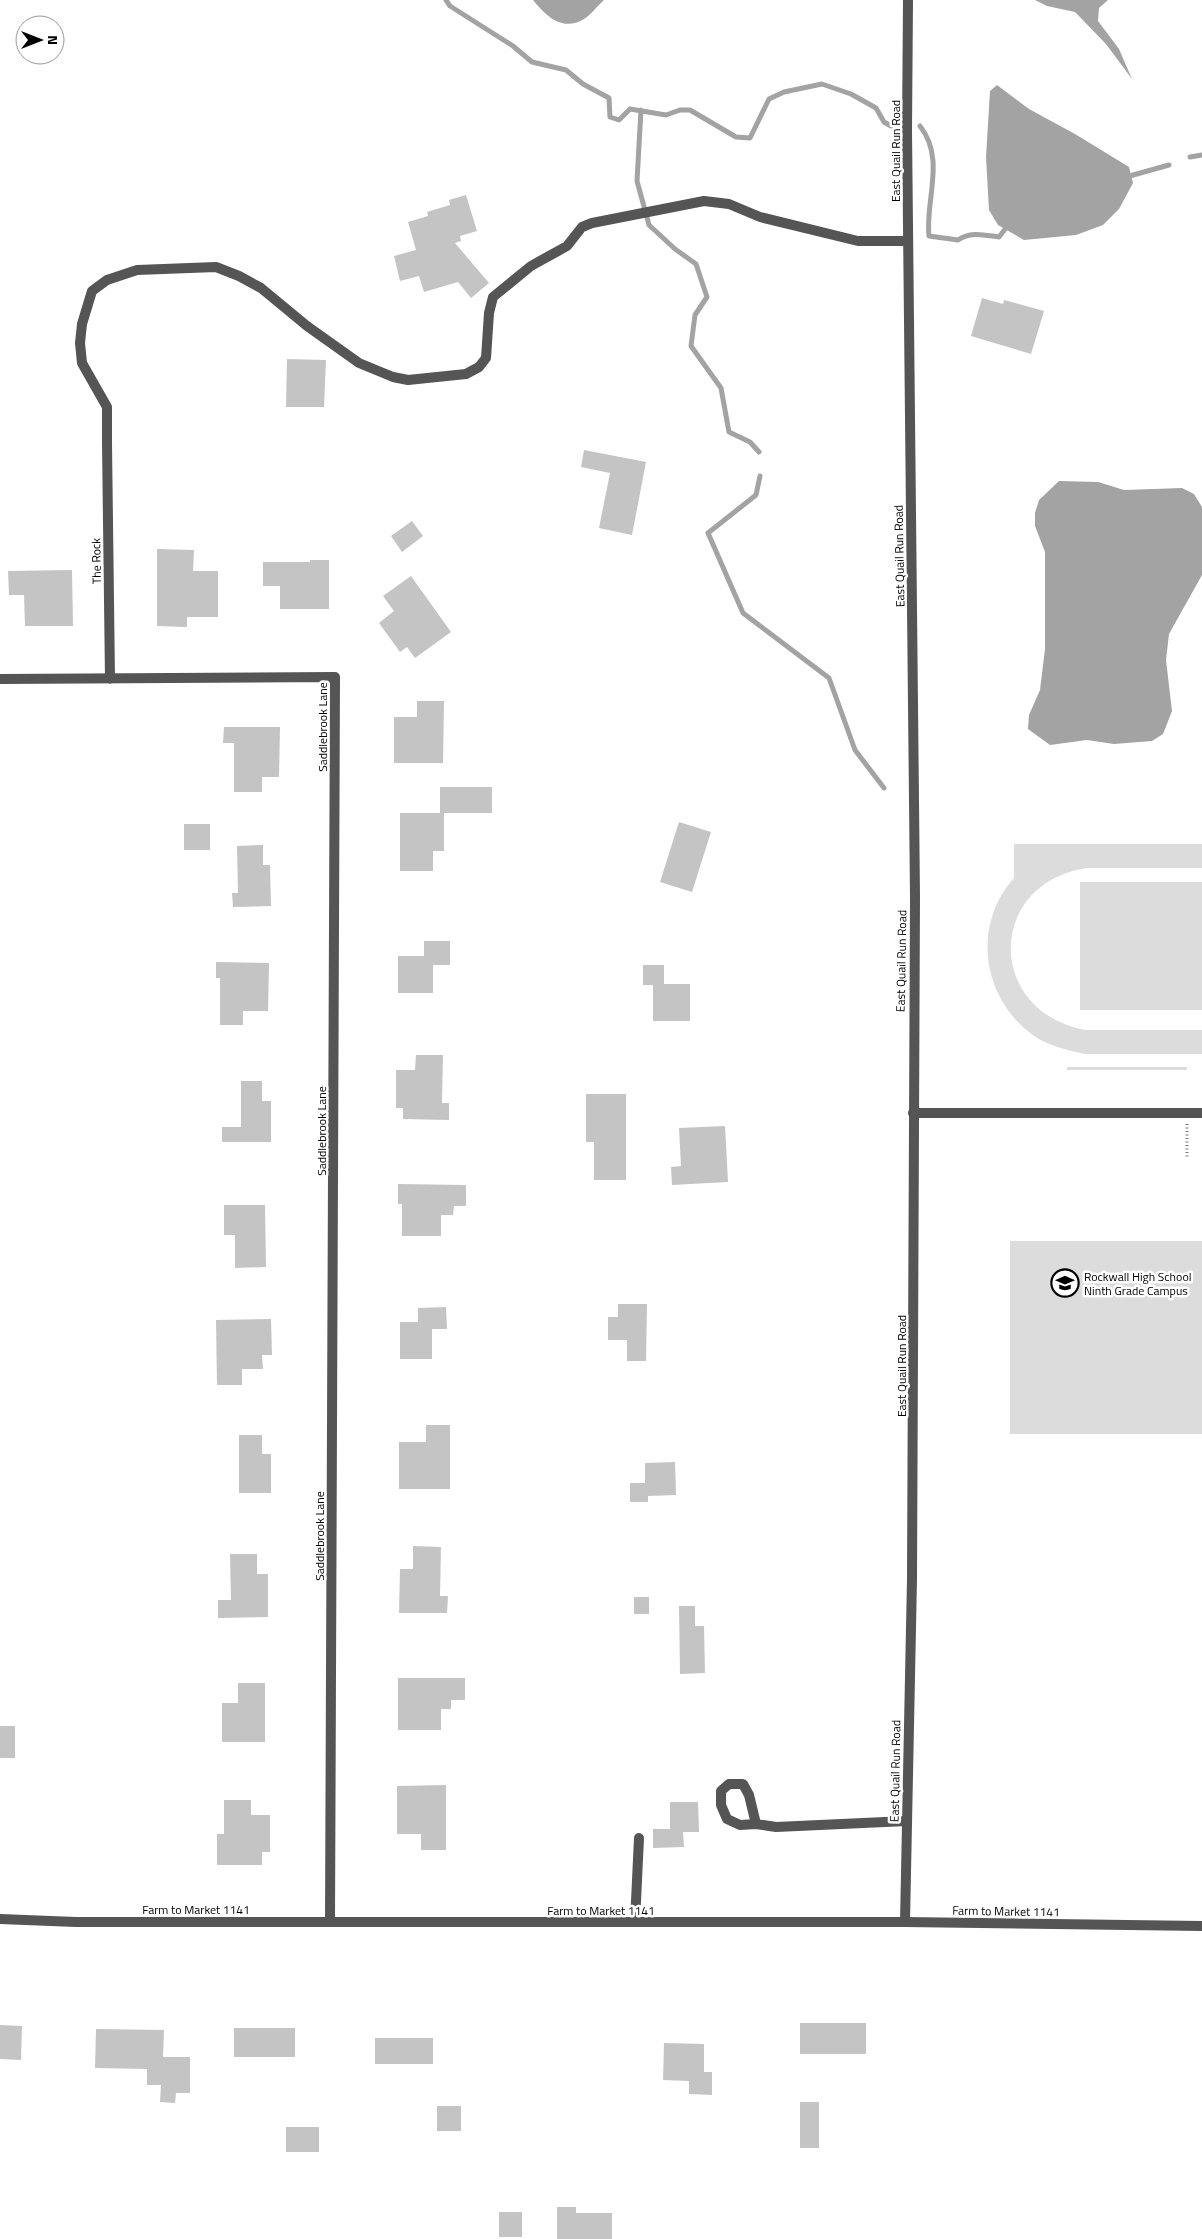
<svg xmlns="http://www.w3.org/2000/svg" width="1202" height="2239" font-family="'Titillium Web',sans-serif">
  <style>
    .green { fill: #dcdcdc }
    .water { fill: #a3a3a3 }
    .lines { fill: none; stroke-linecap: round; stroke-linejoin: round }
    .stream { stroke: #a3a3a3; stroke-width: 5 }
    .building { fill: #c4c4c4 }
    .path { stroke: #777; stroke-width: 3; stroke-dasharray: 1 2.5; stroke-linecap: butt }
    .service { stroke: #555; stroke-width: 10 }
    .minor { stroke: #555; stroke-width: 10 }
    .tertiary { stroke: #555; stroke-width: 10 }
    .labels { text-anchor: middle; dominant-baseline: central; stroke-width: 5; stroke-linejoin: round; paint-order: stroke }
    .street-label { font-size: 12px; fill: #000; stroke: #fff }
    .poi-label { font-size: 12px; fill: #000; stroke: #fff; text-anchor: start }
  </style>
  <rect width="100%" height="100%" fill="#fff"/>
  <path class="green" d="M1014,844H1202V868H1087C986,883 985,1012 1086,1030H1202V1054H1085C1067,1050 1049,1046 1034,1036C982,999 971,926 1014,878Z
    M1080,882H1202V1010H1080Z
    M1067,1067H1187V1070H1067Z
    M1010,1241H1202V1434H1010Z"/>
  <path class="water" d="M533,0H604C597,6 591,15 584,19C562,32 546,16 533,0Z
    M1035,0H1108L1099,8L1098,21L1119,49L1132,79L1106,44L1075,12L1047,6Z
    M997,85L1029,109L1075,134L1129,167L1133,183L1119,209L1103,225L1076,235L1024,240L998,225L989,210L986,157L990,91Z
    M1059,481L1098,482L1124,490L1182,488L1194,494L1202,507V575L1169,634L1166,660L1172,711L1163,734L1152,741L1114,744L1087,740L1050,745L1028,729L1029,715L1040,690L1045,649V552L1035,526V513L1039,500Z"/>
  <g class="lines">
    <path class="stream" d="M446,0L450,6L513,46L532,62L566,70L583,84L609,98L610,117L619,120L630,109L666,115L680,110H690L736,137L750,138L769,99L784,92L822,84L851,94L876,108L884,122L891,126
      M641,110L637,181L649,225L675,249L696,264L707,297L695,315L691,346L721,388L729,432L750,442L759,452
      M920,126C946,159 925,200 929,236L958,240C971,231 984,235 999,237L1009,224
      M1190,157L1202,155
      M1126,177L1169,165
      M760,476L756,495L708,533L743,613L829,678L855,750L884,788"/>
  </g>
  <path class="building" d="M466,195L477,231L460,236L461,241L455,243L489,283L471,298L458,282L424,292L419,276L400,281L394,256L416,250L408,222L428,216L427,212L450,205L449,200Z
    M982,298L1003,304L1004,300L1044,311L1031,354L971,336Z
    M287,359L326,360L324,407H286Z
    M584,450L646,462L632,535L599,528L610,473L581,467Z
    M412,521L423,536L402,552L391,536Z
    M157,549L194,550L193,571H218V617H187V627L157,626Z
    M310,560H329V609H280V586H263V562H310Z
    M72,570L73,626H25L24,595H9L8,571Z
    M411,576L451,632L415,658L407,647L400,652L379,623L394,611L383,596Z
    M417,701H444L443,763H394V717H417Z
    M224,727H280L279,777H262V792H234V743H223Z
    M440,787H492V813H440Z
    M400,813H444V851H433V871H400Z
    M679,822L711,832L692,892L660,882Z
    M184,824H210V850H184Z
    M263,845V865H270L271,906L233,907L232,893H238L237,846Z
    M424,941H450V965H433V993H398V956H424Z
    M216,962L269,963L268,1011H243V1025H220V978H216Z
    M643,965H664V984H690V1021H653V985H643Z
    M416,1055H443L442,1103H449V1120L403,1119V1108H396V1070H415Z
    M241,1081H262V1101H271V1142H222V1127H241Z
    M586,1094H626V1180H594V1142H586Z
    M725,1126L728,1182L672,1185L671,1167L681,1166L679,1128Z
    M398,1184L466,1185V1206H454L453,1215H441V1236H402V1204H398Z
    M224,1205H265L266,1267L235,1268V1235H224Z
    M618,1304H647L646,1361H627V1340H608V1317H618Z
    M446,1307L447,1329H432V1359H400V1322H418V1308Z
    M271,1319L272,1355H262L263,1369H242V1385H217L216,1320Z
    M426,1425H450V1489H399V1442H426Z
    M239,1435H262V1454H271V1493H239Z
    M675,1462L676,1495L648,1496V1502H630V1483H645V1463Z
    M413,1546L441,1547L440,1596H448L447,1613H399L400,1569H413Z
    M230,1554H257V1574H268V1617L218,1618V1600H231Z
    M634,1597H649V1614H634Z
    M679,1606H695V1626H704L705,1673L680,1674Z
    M398,1678H465V1700H451V1709H441V1730H398Z
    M238,1683H265V1742H222V1703H238Z
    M0,1726H15V1758H0Z
    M446,1785V1850H421V1834H397V1786Z
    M224,1800H251V1815H270V1852H262V1865H217V1834H224Z
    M670,1802H698L699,1832H683L684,1847L653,1848V1829H670Z
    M800,2023H866V2054H800Z
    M0,2025L22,2026L21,2060L0,2059Z
    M234,2028H295V2057H234Z
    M96,2029L164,2030L163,2057H190V2093H176L175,2103L160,2102L161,2085H147V2069L95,2068Z
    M375,2038H433V2064H375Z
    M664,2043L704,2044V2072H712V2095L689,2094V2081L663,2080Z
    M800,2102H819V2148H800Z
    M437,2106H461V2131H437Z
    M286,2127H319V2152H286Z
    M557,2207H576V2213H612V2239H557Z
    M499,2212H522V2237H499Z"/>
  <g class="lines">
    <path class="path" d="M1187,1124V1159"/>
    <path class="service" d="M107,443V407L82,363L80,343L82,324L92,291L107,280L137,270L216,267L239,276L261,288L307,326L359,363L393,377L408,380L466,374L479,367L486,358L489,313L493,297L531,266L567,246L582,227L592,223L704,201L729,204L760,217L858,241H908
      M913,1113H1202
      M756,1824L740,1825L727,1819L721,1805V1791L729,1784H743L749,1795L756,1824L776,1827L907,1821
      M635,1922L639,1838"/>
    <path class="minor" d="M107,443L110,679
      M0,679L335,677L330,1922
      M905,1922L912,1579L915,896L907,130L908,0"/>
    <path class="tertiary" d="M0,1919L76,1922H905L1202,1926"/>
  </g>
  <defs>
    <g id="school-ring" transform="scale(1.4375)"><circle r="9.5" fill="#fff" stroke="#000" stroke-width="1.5"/><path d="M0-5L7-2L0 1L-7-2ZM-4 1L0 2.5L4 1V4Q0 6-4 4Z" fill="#000"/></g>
  </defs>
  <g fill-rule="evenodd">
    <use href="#school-ring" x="1065" y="1283"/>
  </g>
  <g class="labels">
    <g class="street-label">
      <text transform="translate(895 151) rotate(-90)">East Quail Run Road</text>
      <text transform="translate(899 556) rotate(-91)">East Quail Run Road</text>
      <text transform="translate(96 561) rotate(-91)">The Rock</text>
      <text transform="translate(322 727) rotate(-90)">Saddlebrook Lane</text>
      <text transform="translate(901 961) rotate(-89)">East Quail Run Road</text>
      <text transform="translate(321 1131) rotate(-90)">Saddlebrook Lane</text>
      <text transform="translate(901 1366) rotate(-90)">East Quail Run Road</text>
      <text transform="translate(319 1536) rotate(-90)">Saddlebrook Lane</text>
      <text transform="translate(895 1771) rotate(-89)">East Quail Run Road</text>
      <text x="196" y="1909">Farm to Market 1141</text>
      <text x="601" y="1910">Farm to Market 1141</text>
      <text transform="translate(1006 1911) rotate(1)">Farm to Market 1141</text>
    </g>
    <g class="poi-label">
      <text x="1084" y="1276">Rockwall High School<tspan x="1084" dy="14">Ninth Grade Campus</tspan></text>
    </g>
  </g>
  <g transform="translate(40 40) rotate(90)"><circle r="24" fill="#ffffff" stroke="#999999"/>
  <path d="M0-4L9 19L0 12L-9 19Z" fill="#000000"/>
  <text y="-8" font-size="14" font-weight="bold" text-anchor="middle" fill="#000000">N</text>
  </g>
</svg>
